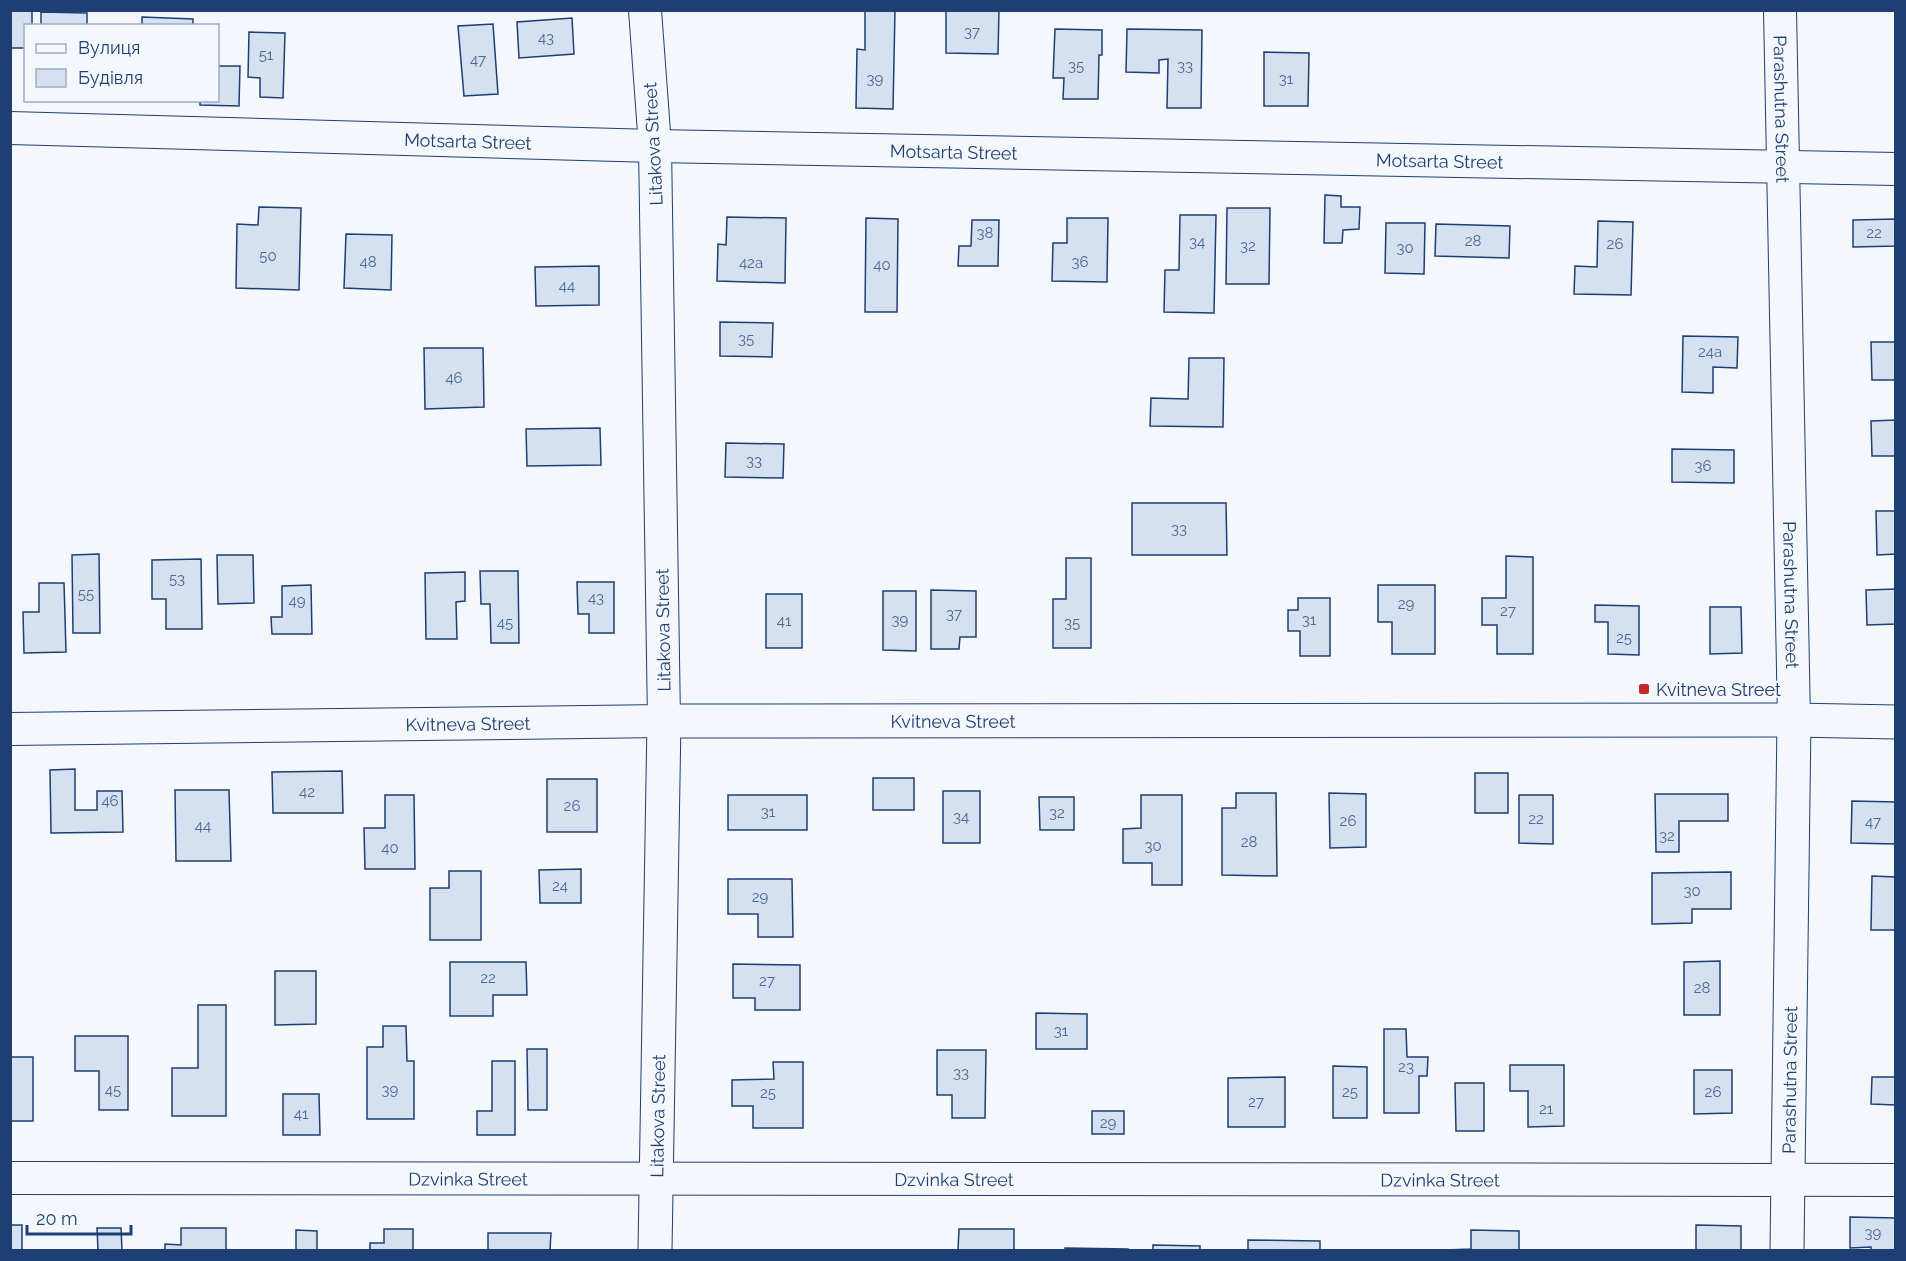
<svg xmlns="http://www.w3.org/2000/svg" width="1906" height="1261" font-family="Raleway,sans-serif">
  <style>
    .building { fill: #d5e0f0; stroke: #1d3f73; stroke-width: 1.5 }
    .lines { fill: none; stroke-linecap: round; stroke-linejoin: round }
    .street-casing { stroke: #1d3f73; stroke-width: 34 }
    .secondary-casing { stroke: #1d3f73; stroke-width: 35 }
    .street { stroke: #f4f7fb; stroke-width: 32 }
    .secondary { stroke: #f4f7fb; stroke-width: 33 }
    .poi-dot { fill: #c62828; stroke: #f4f7fb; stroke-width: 2 }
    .labels { text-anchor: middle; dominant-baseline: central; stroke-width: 4.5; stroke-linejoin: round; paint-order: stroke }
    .number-label { font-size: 15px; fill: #4b6792 }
    .street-label { font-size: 18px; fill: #1d3f73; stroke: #f4f7fb }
    .poi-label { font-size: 18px; fill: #1d3f73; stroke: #f4f7fb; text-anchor: start }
  </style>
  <rect width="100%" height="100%" fill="#f4f7fb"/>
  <path class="building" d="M10,10H32V26H26V48H10Z
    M865,10H895L893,109L856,108L857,49L865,50Z
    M946,10H999L998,54L946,53Z
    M41,12L87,13V26H41Z
    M142,17L193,19V26H142Z
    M572,18L574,54L519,58L517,22Z
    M493,24L498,94L464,96L458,26Z
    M1055,29L1102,30V55H1099L1098,99H1063L1064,78H1053Z
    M1127,29L1202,30L1201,108H1167L1168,59L1159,60V73L1126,72Z
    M249,32L285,33L283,98L260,97V78L248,77Z
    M1264,52L1309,53L1308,106H1264Z
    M218,66H240L239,106L200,105V100H218Z
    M1325,195L1341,196V207H1360L1359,229L1343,230L1342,243H1324Z
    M259,207L301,208L299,290L236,288L237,224L258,225Z
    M1227,208H1270L1269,284H1226Z
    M1180,215H1216L1214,313L1164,312L1165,270H1179Z
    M727,217L786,218L785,283L717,281L718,244L726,245Z
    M866,218L898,219L897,312H865Z
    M1067,218H1108L1107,282L1052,281L1053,243H1067Z
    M1896,219V246L1853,247V220Z
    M972,220H999L998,266H958L959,246H971Z
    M1598,221L1633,222L1631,295L1574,294L1575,266L1597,267Z
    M1386,223H1425L1424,274L1385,273Z
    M1436,224L1510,226L1509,258L1435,256Z
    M346,234L392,235L391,290L344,288Z
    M599,266V305L536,306L535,267Z
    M720,322L773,323L772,357L720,356Z
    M1683,336L1738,337L1737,368L1713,367V393L1682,392Z
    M1871,342H1896V380H1872Z
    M424,348H483L484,407L425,409Z
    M1189,358H1224L1223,427L1150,426L1151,398L1188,399Z
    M1896,420V456H1872L1871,421Z
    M600,428L601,465L527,466L526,429Z
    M726,443L784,444L783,478L725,477Z
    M1672,449L1734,450V483L1672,482Z
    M1132,503H1226L1227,555H1132Z
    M1876,511H1896V554L1877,555Z
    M99,554L100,633H73L72,555Z
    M217,555H253L254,603L218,604Z
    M1506,556L1533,557V654H1497V625H1482V598H1506Z
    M1066,558H1091V648H1053V599H1066Z
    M201,559L202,629H166V599H152V560Z
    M480,571H518L519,643H491L490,604H481Z
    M465,572V601L456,602L457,639H426L425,573Z
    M577,582H614V633H589V614H578Z
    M39,583H64L66,652L24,653L23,612H39Z
    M311,585L312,634H272L271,617H282V586Z
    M1378,585H1435V654H1392V622H1378Z
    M1896,589V624L1867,625L1866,590Z
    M931,590L976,591V637H960L959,649H931Z
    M883,591H916V651L883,650Z
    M766,594H802V648H766Z
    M1298,598H1330V656H1300V631H1288V610H1298Z
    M1595,605L1639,606V655L1608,654V622H1595Z
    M1710,607H1741L1742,653L1710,654Z
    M75,769V810H97V791H122L123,832L51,833L50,770Z
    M342,771L343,813H273L272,772Z
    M1475,773H1508V813H1475Z
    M873,778H914V810H873Z
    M547,779H597V832H547Z
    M175,790H229L231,861H176Z
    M943,791H980V843H943Z
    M1236,793H1276L1277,876L1222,875V808H1236Z
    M1329,793L1366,794V847L1330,848Z
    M1655,794H1728V821H1679V852H1656Z
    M385,795H414L415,869H365L364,828H385Z
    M728,795H807V830H728Z
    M1141,795H1182V885H1152V863H1123V829L1141,828Z
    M1519,795H1553V844L1519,843Z
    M1039,797H1074V830H1040Z
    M1852,801L1896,802V844L1851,843Z
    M581,869V903H540L539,870Z
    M449,871H481V940H430V888H449Z
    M1731,872V909H1692V923L1652,924V873Z
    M1872,876L1896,877V930H1871Z
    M728,879H792L793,937H758V914H728Z
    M1720,961V1015H1684V962Z
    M450,962H526L527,995H493V1016H450Z
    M733,964L800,965V1010H755V998H733Z
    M275,971H316V1024L275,1025Z
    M198,1005H226V1116H172V1068H198Z
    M1036,1013L1087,1014V1049H1036Z
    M383,1026H406L407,1061H414V1119H367V1047H383Z
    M1384,1029H1406L1407,1057H1428L1427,1076H1419V1113H1384Z
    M75,1036H128V1110H99V1071H75Z
    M527,1049H547V1110H528Z
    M937,1050H986L985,1118H952V1095H937Z
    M10,1057H33V1121H10Z
    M492,1061H515V1135H477V1111H492Z
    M773,1062H803V1128H753V1106H732V1080L774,1079Z
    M1510,1065H1564V1126L1528,1127V1091H1510Z
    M1333,1066L1367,1067V1118H1333Z
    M1694,1070H1732V1113L1694,1114Z
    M1285,1077V1127H1228V1078Z
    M1872,1077H1896V1105L1871,1104Z
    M1455,1083H1484V1131H1456Z
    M283,1094H319L320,1135H283Z
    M1092,1111H1124V1134H1092Z
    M1850,1217L1896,1218V1250H1871V1247L1850,1248Z
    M10,1225H22V1250H10Z
    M1696,1225L1741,1226V1250H1696Z
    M97,1228H121L122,1250H98Z
    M181,1228H226V1250H165V1244L181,1245Z
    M384,1229H413V1250H370V1243H384Z
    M959,1229H1014V1250H958Z
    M296,1230L317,1231V1250H296Z
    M1471,1230L1519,1231V1250H1445L1471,1249Z
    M488,1233H551L550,1250H488Z
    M1248,1240L1320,1241V1250H1248Z
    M1153,1245L1200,1246V1250H1153Z
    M1065,1248L1128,1249V1250H1065Z"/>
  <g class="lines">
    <g class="street-casing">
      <g id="street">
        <path id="s1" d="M1780,10L1794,720"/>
        <path id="s2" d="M10,128L655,146L1896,169"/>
        <path id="s3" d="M10,729L664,721L655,146L645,10"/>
        <path id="s4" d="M10,1178L1896,1180"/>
      </g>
    </g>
    <g class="secondary-casing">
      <g id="secondary">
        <path id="s5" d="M655,1250L664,721L1794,720L1896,722"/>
        <path id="s6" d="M1787,1250L1794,720"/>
      </g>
    </g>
    <use href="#street" class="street"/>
    <use href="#secondary" class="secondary"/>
  </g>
  <rect class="poi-dot" x="1638" y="683" width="12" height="12" rx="3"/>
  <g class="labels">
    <g class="number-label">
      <text x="972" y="32">37</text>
      <text x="546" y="38">43</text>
      <text x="266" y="55">51</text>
      <text x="478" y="60">47</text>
      <text x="1076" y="66">35</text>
      <text x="1185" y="66">33</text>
      <text x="875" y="79">39</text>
      <text x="1286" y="79">31</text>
      <text x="985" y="233">38</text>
      <text x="1874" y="233">22</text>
      <text x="1473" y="241">28</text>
      <text x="1197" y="242">34</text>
      <text x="1615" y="244">26</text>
      <text x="1248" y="246">32</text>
      <text x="1405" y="248">30</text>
      <text x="268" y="256">50</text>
      <text x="368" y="262">48</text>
      <text x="1080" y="262">36</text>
      <text x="751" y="263">42а</text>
      <text x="882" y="265">40</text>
      <text x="567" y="286">44</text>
      <text x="746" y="339">35</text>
      <text x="1710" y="352">24а</text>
      <text x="454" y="378">46</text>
      <text x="754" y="461">33</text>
      <text x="1703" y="466">36</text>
      <text x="1179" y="529">33</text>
      <text x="177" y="579">53</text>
      <text x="86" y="594">55</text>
      <text x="596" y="598">43</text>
      <text x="297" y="601">49</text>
      <text x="1406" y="604">29</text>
      <text x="1508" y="611">27</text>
      <text x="954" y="614">37</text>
      <text x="900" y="620">39</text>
      <text x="1309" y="620">31</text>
      <text x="784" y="621">41</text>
      <text x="505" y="623">45</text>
      <text x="1072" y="623">35</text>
      <text x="1624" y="638">25</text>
      <text x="307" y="792">42</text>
      <text x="110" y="801">46</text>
      <text x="572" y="806">26</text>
      <text x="768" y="812">31</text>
      <text x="1057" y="813">32</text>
      <text x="961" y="817">34</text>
      <text x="1536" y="819">22</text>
      <text x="1348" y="821">26</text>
      <text x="1873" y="822">47</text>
      <text x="203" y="826">44</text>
      <text x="1667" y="836">32</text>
      <text x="1249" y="842">28</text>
      <text x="1153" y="846">30</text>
      <text x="390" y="848">40</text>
      <text x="560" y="886">24</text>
      <text x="1692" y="891">30</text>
      <text x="760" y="897">29</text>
      <text x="488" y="978">22</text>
      <text x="767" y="981">27</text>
      <text x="1702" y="988">28</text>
      <text x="1061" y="1031">31</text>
      <text x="1406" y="1067">23</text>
      <text x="961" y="1073">33</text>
      <text x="113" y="1090">45</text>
      <text x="390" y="1090">39</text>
      <text x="1350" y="1092">25</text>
      <text x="1713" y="1092">26</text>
      <text x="768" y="1093">25</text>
      <text x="1256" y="1102">27</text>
      <text x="1546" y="1109">21</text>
      <text x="301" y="1114">41</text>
      <text x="1108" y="1123">29</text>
      <text x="1873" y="1233">39</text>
    </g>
    <g class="street-label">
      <text stroke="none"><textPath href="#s1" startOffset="99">Parashutna Street</textPath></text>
      <text stroke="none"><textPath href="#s2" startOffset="458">Motsarta Street</textPath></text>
      <text transform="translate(653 144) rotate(-93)">Litakova Street</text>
      <text stroke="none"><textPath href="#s2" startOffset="944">Motsarta Street</textPath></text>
      <text stroke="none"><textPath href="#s2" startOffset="1430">Motsarta Street</textPath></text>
      <text stroke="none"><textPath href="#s1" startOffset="585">Parashutna Street</textPath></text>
      <text transform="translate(663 630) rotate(-91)">Litakova Street</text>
      <text stroke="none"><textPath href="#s5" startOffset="818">Kvitneva Street</textPath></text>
      <text stroke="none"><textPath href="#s3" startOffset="458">Kvitneva Street</textPath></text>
      <text stroke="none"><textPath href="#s6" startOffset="170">Parashutna Street</textPath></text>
      <text stroke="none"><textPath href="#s5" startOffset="134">Litakova Street</textPath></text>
      <text stroke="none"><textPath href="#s4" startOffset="458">Dzvinka Street</textPath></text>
      <text stroke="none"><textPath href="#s4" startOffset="944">Dzvinka Street</textPath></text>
      <text stroke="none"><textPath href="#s4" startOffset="1430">Dzvinka Street</textPath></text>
    </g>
    <g class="poi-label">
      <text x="1656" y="689">Kvitneva Street</text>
    </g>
  </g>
  <rect width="1906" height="1261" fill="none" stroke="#1d3f73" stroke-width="24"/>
  <rect x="24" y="24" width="195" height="78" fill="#f4f7fb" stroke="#9eadc5" stroke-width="1.5"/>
  <rect x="36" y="44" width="30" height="9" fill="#f4f7fb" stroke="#9eadc5" stroke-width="1.5"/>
  <text x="78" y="54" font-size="18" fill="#1d3f73">Вулиця</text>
  <rect x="36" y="69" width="30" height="18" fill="#d5e0f0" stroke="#9eadc5" stroke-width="1.5"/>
  <text x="78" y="84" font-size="18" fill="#1d3f73">Будівля</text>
  <path d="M27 1225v9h104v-9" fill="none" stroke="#1d3f73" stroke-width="3"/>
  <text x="36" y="1225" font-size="18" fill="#1d3f73" stroke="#f4f7fb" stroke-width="4.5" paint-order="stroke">20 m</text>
</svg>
